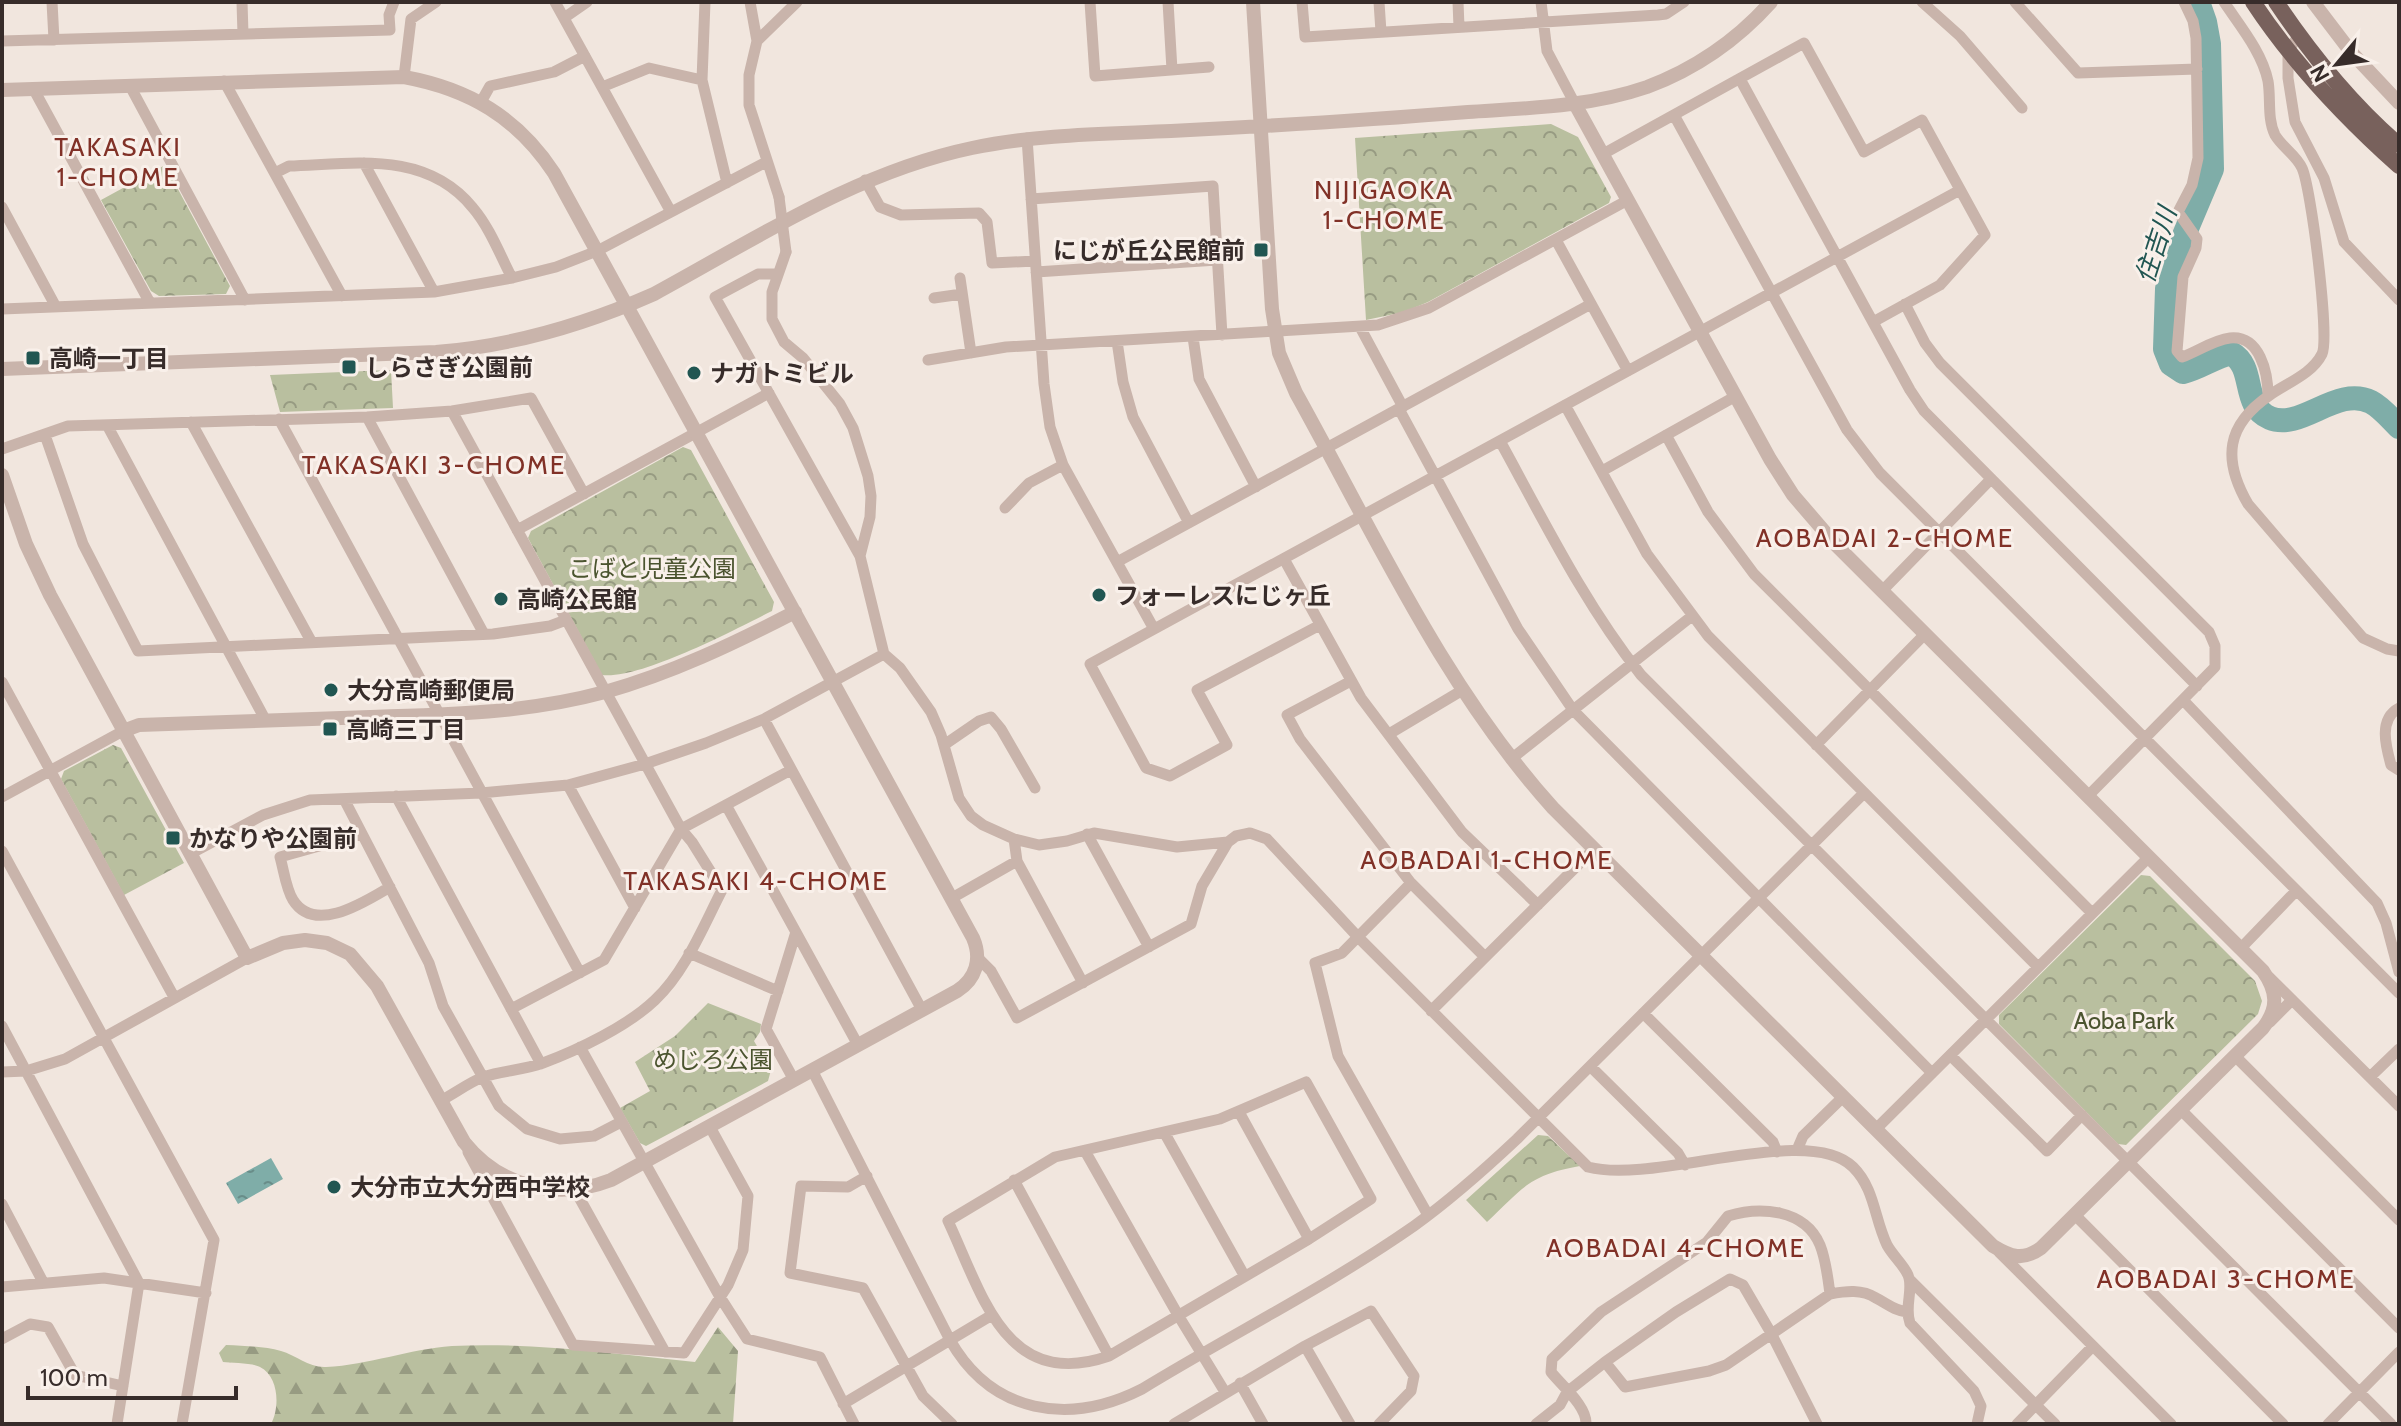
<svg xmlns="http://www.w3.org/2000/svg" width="2401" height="1426" font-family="Cabin,'Noto Sans JP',sans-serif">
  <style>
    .forest { fill: url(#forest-firs) }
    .park { fill: url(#park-crowns) }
    .water { fill: url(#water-ripples) }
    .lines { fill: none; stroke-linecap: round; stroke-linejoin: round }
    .river { stroke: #7fada8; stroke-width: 24 }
    .minor { stroke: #c9b4ab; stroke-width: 11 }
    .tertiary { stroke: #c9b4ab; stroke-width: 14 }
    .primary { stroke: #78615c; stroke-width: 16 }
    .minor-bridge { stroke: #c9b4ab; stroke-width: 11 }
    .poi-dot { fill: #215652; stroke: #f9f0ea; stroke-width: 3 }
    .labels { text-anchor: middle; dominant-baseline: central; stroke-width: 6; stroke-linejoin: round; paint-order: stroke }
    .poi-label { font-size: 24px; font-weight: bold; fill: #372c2a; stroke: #f9f0ea; text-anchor: start }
    .park-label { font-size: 24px; fill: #4b542f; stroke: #f9f0ea }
    .neighbourhood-label { font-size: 26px; letter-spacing: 2px; fill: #813127; stroke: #f9f0ea }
    .water-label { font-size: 26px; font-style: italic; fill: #215652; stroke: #f9f0ea }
  </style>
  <defs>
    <pattern id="forest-firs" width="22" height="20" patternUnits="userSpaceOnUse" patternTransform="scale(2)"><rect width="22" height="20" fill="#b9bf9f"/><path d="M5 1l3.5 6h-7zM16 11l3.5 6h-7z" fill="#979b82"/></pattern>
    <pattern id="park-crowns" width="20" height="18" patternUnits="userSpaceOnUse" patternTransform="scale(2)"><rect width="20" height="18" fill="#b9bf9f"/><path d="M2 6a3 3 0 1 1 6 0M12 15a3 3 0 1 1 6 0" fill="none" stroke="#979b82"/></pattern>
    <pattern id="water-ripples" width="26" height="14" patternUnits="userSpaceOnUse" patternTransform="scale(2)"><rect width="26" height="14" fill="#7fada8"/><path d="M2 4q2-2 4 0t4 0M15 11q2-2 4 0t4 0" fill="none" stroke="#698d89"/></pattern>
  </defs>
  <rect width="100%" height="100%" fill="#f1e6de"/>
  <path class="forest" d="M718,1327L738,1351L733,1424H271C280,1407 279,1377 260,1367C254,1363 231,1363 223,1362L219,1353L226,1345C244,1346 263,1346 281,1351C296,1355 309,1368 326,1367C369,1365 409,1349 452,1346C533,1342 614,1354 695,1362Z"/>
  <path class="park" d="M1551,124L1578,137L1611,197L1609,203L1428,302L1404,312L1366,320L1355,138Z
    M165,165L230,286L226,294L159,296L151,291L101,200Z
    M391,370L393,408L280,412L270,375Z
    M683,447L691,450L774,602L772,611C736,629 640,680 602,675L528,538L531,531Z
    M113,745L121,748L184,863L124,895L61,779L64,771Z
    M2141,875L2150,876L2255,981L2262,1001L2258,1014L2126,1145L2118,1144L1999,1024V1015Z
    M708,1003L761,1024L760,1032L754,1041L771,1070L768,1081L646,1146L640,1143L620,1108L650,1091L635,1062L675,1036Z
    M1538,1135L1548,1136L1580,1166C1529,1175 1523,1188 1487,1222L1466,1200Z"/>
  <path class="water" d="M271,1158L283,1179L238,1204L226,1183Z"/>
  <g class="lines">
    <path class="river" d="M2198,2L2205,22L2209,44L2212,169L2177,252L2167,289L2165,349L2171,364L2183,372C2200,368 2214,357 2231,353C2257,368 2240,405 2270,418C2301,431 2337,385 2371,402C2381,407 2391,419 2399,427"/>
    <path class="minor" d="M52,2L54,40
      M242,2L243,34
      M555,2L671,212
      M705,2L702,80L727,183
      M750,2L757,41L749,75V105L779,197
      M1090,2L1095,76L1209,67
      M1168,2L1172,70
      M1302,2L1305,37L1658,15L1666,14L1684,2
      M1379,2L1381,32
      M1458,2L1459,27
      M1541,2L1547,51L1575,104
      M1922,2L1960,36L2022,108
      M2015,2L2078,73L2197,69
      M2184,2L2193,21L2196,38L2198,158L2192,185L2178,212L2197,239L2196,248L2183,277L2177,351L2182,357C2197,352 2213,340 2230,338C2260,335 2268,373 2268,396
      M2224,2C2240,26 2262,52 2268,81C2271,98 2267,119 2275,135C2282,147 2296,155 2302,168C2311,187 2330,338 2322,354C2312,374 2287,383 2270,395C2226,425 2222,459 2248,504L2363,638L2387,649L2399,651
      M564,18L587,2
      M2299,35L2288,51V78L2295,122L2324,178L2344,242L2399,300
      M2,41L390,30L389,15L394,2
      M757,41L797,2
      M404,77L411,19L436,2
      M1740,79L1910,390L1924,411L2197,686
      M224,81L342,296
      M130,86L245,300
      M602,87L649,68L702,80
      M33,88L150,303
      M481,102L490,86L554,72L585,56
      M1674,115L1847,430L1880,473L2399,993
      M1027,138L1044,384L1050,427L1063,465L1154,629
      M1603,154L1804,43L1864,152L1922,120L1985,235L1940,285L1873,322
      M364,163L434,292
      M275,173L289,166C354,164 426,150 473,208C490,228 500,255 512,278
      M865,180L880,207L901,215L979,213L987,222L992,263L1035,261
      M1031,199L1213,186L1222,335
      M2,207L56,307
      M1556,240L1628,371
      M786,252L772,292V319L784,342L803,358L840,404L853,428L868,476L871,496L870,517L860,556L884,654L900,668L931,712L941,735L959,798L971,816L983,825L1014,839L1039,845L1067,841L1094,833L1177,847L1228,842L1236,836L1250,833L1267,839L1357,936L1588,1167C1655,1185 1808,1122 1853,1167C1875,1189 1874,1218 1887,1245C1893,1256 1903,1264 1908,1275C1914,1288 1904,1307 1910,1323L1974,1391L1981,1406L1977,1424
      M1036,272L1217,260
      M778,274H758L715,297L860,556
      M960,278L971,353
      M934,298L962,294
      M1905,304L1925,343L1940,363L2209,632L2215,646V667L2088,796
      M2,309L434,292L512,278L556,267L597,251L766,162
      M1360,327L1403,407
      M1193,337L1199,379L1256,487
      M1117,341L1123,382L1133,417L1189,523
      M928,360L1006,347L1378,325L1429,308L1628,200
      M1565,405L1647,554L1708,636L2038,967
      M1399,409L1518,629L1573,710L1932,1073
      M367,417L484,634
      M279,419L580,973
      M191,422L311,641
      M107,425L266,721
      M45,435L83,544L138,651L493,634L550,626L566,620
      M1666,435L1708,512L1754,574L2092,913
      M1500,441C1544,521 1584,603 1641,675L2391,1424
      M2,449L68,426L367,417L452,411L531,398L584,494
      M1602,471L1736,396
      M1005,508L1029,483L1063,465
      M517,530L769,393
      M1284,559L1361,698L1462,832L1538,905
      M1117,562L1591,304
      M1882,591L1991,479
      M1320,625L1197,690L1227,745L1170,776L1146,768L1090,664L1960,190
      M1351,681L1287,715L1300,739L1411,883L1485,957
      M2,682L174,997
      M2183,700L2377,903L2386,923L2399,972
      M2399,708C2378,719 2386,747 2391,765L2399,770
      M764,719L922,1010
      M1389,734L1461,691
      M944,745L979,721L991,717L1001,729L1035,788
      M1816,745L1925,634
      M1511,759L1692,616
      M568,785L635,908
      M396,796L541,1064
      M2,797L123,731
      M344,799L429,963L443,1006L499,1106L527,1129L560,1139L594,1136L621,1122
      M726,805L858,1045
      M362,834L280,857C284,871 286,889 293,900C315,935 366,901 390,887
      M1087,834L1149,947
      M2,851L214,1240L182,1424
      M190,854L263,815L310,800L481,793L568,785L645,764L706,743L764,719L884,654
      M1017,861L1083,983
      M1411,883L1342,953L1315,963L1338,1056L1428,1215
      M952,898L1017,861L1014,839
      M2241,948L2296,891
      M689,953L778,991
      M978,958L991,971L1017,1018L1191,924L1202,886L1228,842
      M2269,977L2399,1106
      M511,1009L604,960L681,829L791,770
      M1431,1011L1594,849
      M1643,1013L1773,1142L1777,1152
      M2270,1022L2292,1000
      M2,1026L139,1283L117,1424
      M580,1047L720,1297L747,1339L820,1357L854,1424
      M1950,1055L2047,1151L2082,1115
      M2235,1056L2399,1220
      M1590,1066L1678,1153L1685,1165
      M812,1070L950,1340C992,1414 1069,1426 1142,1389C1232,1334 1328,1286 1414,1226C1450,1200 1484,1170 1517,1139L1864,793
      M2,1072L26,1071L65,1059L247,958
      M2370,1077L2399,1049
      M794,1080L766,1029L796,932
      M1306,1082L1371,1199L1309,1239L1109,1356C1005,1392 982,1293 948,1221L1055,1157L1220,1119Z
      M440,1101C454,1094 468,1083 483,1077C502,1071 523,1070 543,1063C578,1050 628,1026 655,1000C685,972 703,927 722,890L692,842L681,829L452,411
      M2181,1110L2399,1328
      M1239,1112L1309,1239
      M1876,1129L2149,857
      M1164,1132L1244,1275
      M1797,1150L1803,1136L1843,1097
      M1085,1151L1178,1315L1225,1392
      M468,1152L573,1345L684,1353L728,1285L743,1250L748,1196L710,1127
      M867,1176L848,1187L801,1186L790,1273L863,1288L923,1396L952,1424
      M1014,1180L1109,1356
      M575,1190L665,1352
      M2,1204L43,1282
      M2075,1215L2283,1424
      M1999,1252L2171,1424
      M1910,1280L2055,1424
      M2,1287L104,1278L206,1293
      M2,1339L30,1324L48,1327L75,1375L123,1386
      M1305,1346L1350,1424
      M1240,1383L1263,1424
      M843,1404L992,1315
      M1174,1424L1305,1346L1371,1311L1414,1376L1411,1391L1379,1424
      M1536,1424L1560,1405L1567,1392L1605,1362
      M1586,1424C1587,1406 1562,1386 1551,1372L1552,1359L1601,1312L1707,1242L1728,1216C1760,1206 1805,1209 1820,1245C1826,1260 1828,1278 1830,1294
      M1817,1424L1771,1333L1743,1285L1730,1279L1676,1312L1605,1362L1625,1387L1709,1371L1726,1365L1830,1294C1846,1291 1862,1289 1876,1298C1888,1304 1893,1310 1907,1312
      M2017,1424L2093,1346
      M2328,1424L2399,1352"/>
    <path class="tertiary" d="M1253,2L1272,309L1279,353L1296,393C1375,535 1444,687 1553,808L1993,1246C2011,1257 2023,1261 2041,1248L2263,1028C2279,1008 2277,991 2263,971L1836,545L1793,495L1770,459L1575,104
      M2313,2L2351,52L2399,103
      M2,90L404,77C469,89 517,117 554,173L973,938C982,959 976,979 957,991L611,1180C557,1201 500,1187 464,1142L377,986L350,954L327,943L305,940L283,943L247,958L50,595L26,544L2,475
      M2,369L436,352C513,346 584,325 654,294C757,238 857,172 972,148C1038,134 1105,134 1171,131C1270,126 1369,120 1468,112C1528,108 1589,107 1647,87C1695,69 1737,40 1771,2
      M123,731L139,725C216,723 293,720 370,717C448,715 528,713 605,692C672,673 733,644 795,612"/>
    <path class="primary" d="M2253,2C2294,64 2344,117 2399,166
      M2276,2C2311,54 2351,104 2399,145"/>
    <path class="minor-bridge" d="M779,197L786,252"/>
  </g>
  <g class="poi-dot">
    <rect x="1253" y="242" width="16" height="16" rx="4"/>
    <rect x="25" y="350" width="16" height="16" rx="4"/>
    <rect x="341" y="359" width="16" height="16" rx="4"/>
    <circle cx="694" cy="373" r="8"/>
    <circle cx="1099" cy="595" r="8"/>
    <circle cx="501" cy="599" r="8"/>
    <circle cx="331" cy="690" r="8"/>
    <rect x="322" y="721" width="16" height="16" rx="4"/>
    <rect x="165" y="830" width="16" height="16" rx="4"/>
    <circle cx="334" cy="1187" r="8"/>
  </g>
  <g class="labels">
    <g class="poi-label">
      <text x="1245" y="250" text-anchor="end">にじが丘公民館前</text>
      <text x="49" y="358">高崎一丁目</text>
      <text x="365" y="367">しらさぎ公園前</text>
      <text x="710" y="373">ナガトミビル</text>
      <text x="1115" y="595">フォーレスにじヶ丘</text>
      <text x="517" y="599">高崎公民館</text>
      <text x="347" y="690">大分高崎郵便局</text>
      <text x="346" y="729">高崎三丁目</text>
      <text x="189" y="838">かなりや公園前</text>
      <text x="350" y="1187">大分市立大分西中学校</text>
    </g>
    <g class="park-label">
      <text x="652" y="568">こばと児童公園</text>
      <text x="2124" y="1020">Aoba Park</text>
      <text x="713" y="1059">めじろ公園</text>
    </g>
    <g class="neighbourhood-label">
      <text x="118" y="147">TAKASAKI<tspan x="118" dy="30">1-CHOME</tspan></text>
      <text x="1384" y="190">NIJIGAOKA<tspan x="1384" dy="30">1-CHOME</tspan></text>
      <text x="434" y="465">TAKASAKI 3-CHOME</text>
      <text x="1885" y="538">AOBADAI 2-CHOME</text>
      <text x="1487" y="860">AOBADAI 1-CHOME</text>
      <text x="756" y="881">TAKASAKI 4-CHOME</text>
      <text x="1676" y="1248">AOBADAI 4-CHOME</text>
      <text x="2226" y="1279">AOBADAI 3-CHOME</text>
    </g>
    <g class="water-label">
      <text transform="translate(2156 245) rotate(-72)">住吉川</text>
    </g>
  </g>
  <rect width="2401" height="1426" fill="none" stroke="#372c2a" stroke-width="8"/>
  <g transform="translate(2337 64) rotate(241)" stroke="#f9f0ea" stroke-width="6" paint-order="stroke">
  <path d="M0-6L14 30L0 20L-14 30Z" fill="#372c2a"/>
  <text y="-12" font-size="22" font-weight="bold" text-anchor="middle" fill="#372c2a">N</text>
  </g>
  <path d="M28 1386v12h208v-12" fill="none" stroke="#372c2a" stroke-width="4"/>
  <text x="40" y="1386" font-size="24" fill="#372c2a" stroke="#f9f0ea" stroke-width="6" paint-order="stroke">100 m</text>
</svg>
